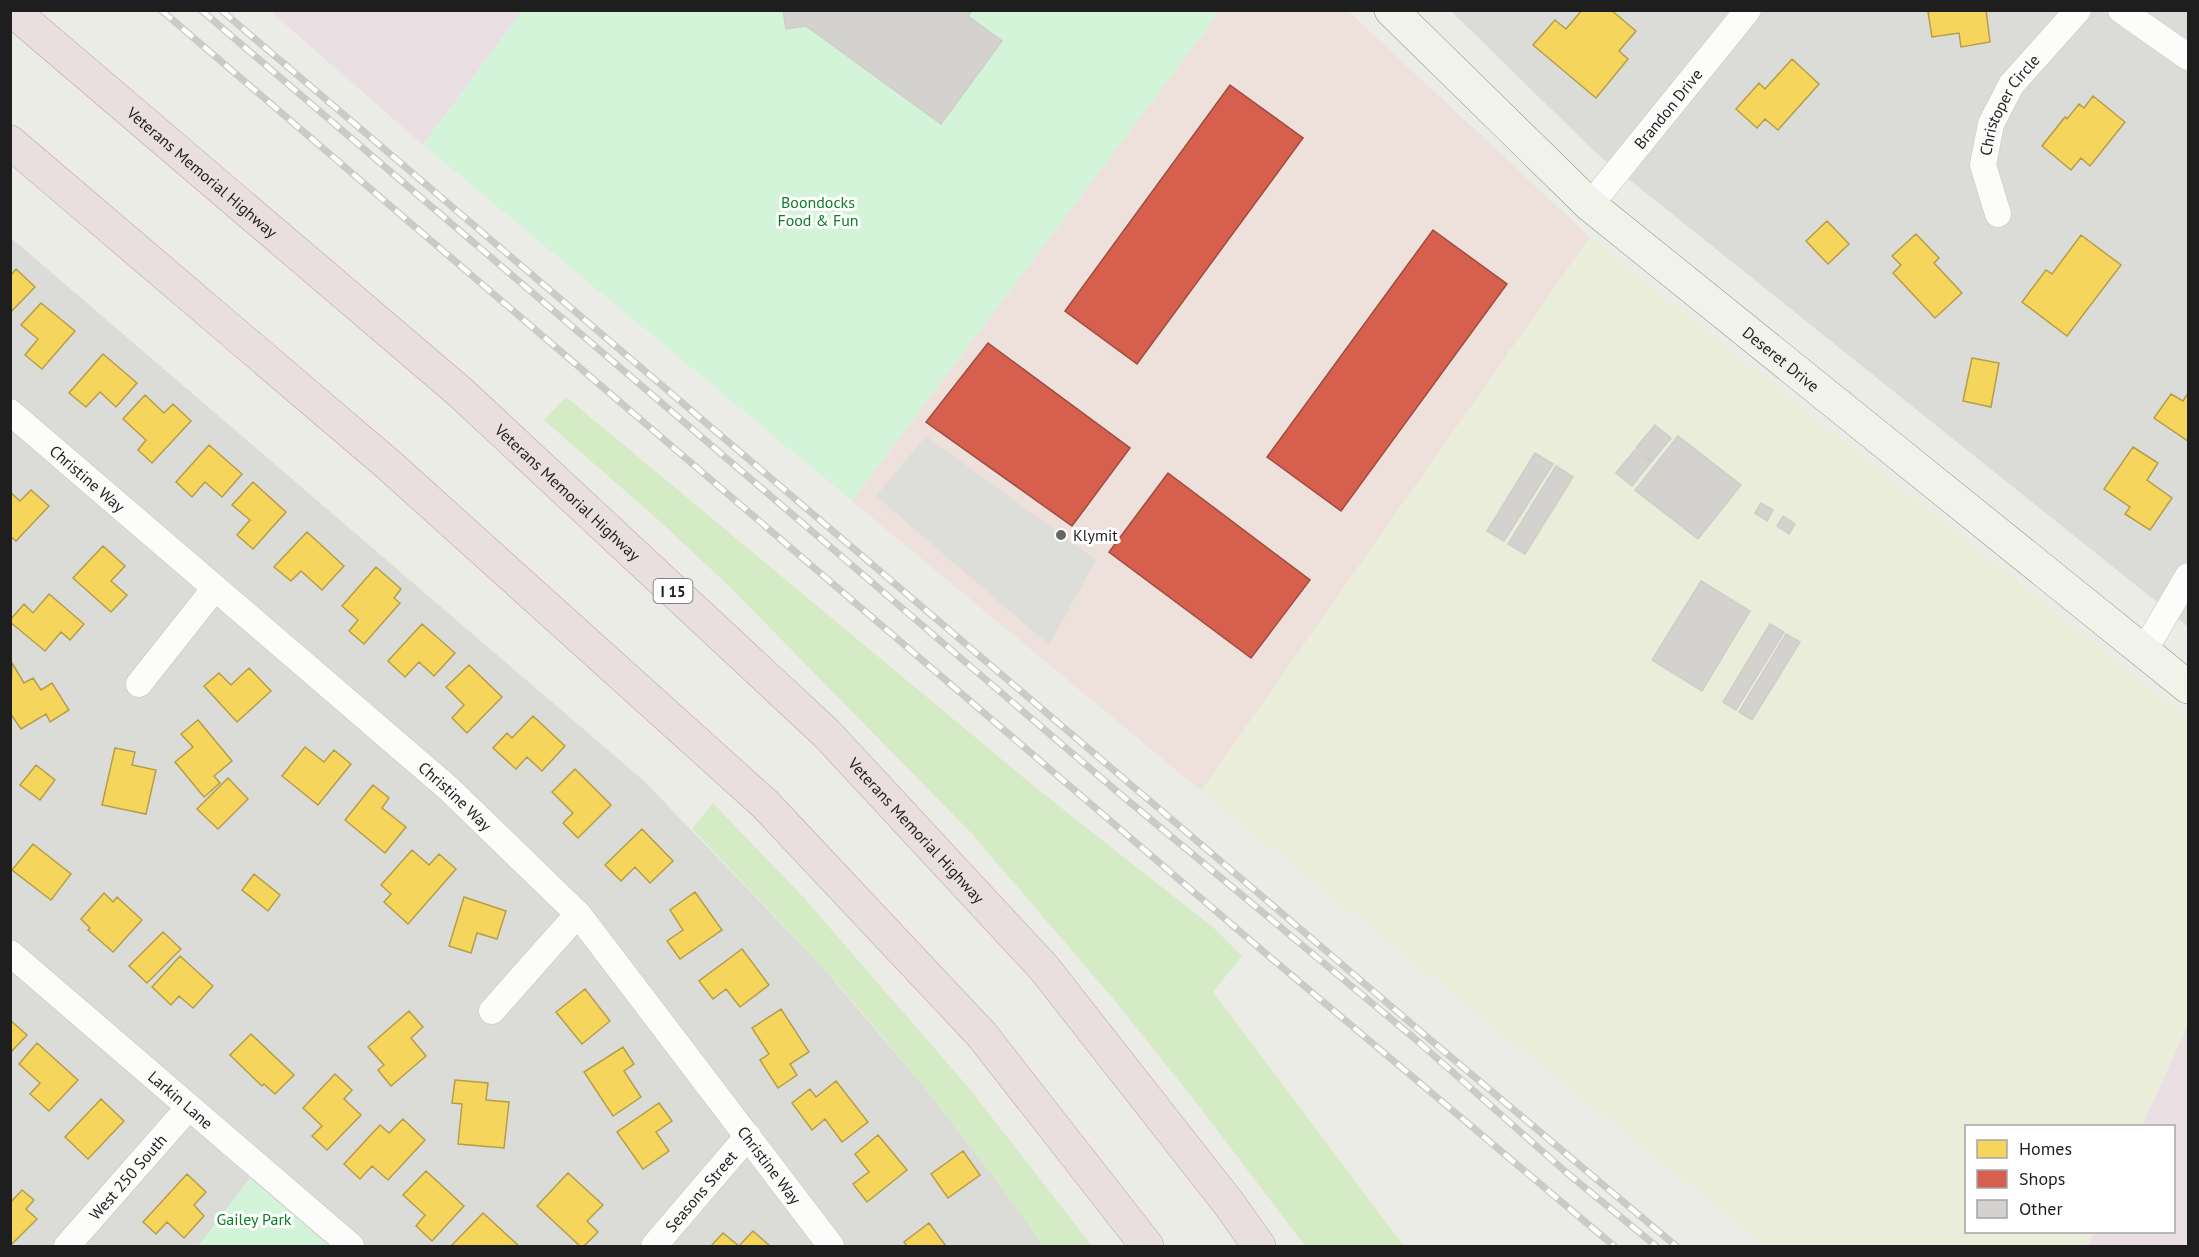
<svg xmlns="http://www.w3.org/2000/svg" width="2199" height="1257" font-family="'PT Sans',sans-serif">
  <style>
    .residential { fill: #dbdbd8 }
    .commercial { fill: #eee1dc }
    .industrial { fill: #eae0e4 }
    .farmland { fill: #e9edda }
    .grass { fill: #d4ebc5 }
    .park { fill: #d4f4d9 }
    .parking { fill: #ddddda }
    .homes { fill: #f6d55c; stroke: #b59e49; stroke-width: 1.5 }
    .shops { fill: #d6604d; stroke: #9f4c3f; stroke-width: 1.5 }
    .building { fill: #d3d2ce; stroke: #cfcdc8; stroke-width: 1.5 }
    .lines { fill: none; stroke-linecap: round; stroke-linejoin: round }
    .street-casing { stroke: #c5c5c3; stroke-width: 27 }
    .secondary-casing { stroke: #91977e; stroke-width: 34 }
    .highway-casing { stroke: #c29ea3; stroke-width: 34 }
    .street { stroke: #fcfcfb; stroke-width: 26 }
    .secondary { stroke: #f1f3ea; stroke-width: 33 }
    .highway { stroke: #e9dfde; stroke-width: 33 }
    .rail-casing { stroke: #cacac9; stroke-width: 7 }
    .rail { stroke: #fff; stroke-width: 4.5; stroke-dasharray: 14; stroke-linecap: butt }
    .poi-dot { fill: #666664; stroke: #fff; stroke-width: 2 }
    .labels { text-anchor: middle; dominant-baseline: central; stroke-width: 6; stroke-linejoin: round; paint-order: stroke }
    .shield { fill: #fff; stroke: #626262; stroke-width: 1.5 }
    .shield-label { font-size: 15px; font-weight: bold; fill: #1e1e1e }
    .street-label { font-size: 16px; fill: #1e1e1e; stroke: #fff }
    .park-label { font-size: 16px; fill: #0b7e25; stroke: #fff }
    .poi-label { font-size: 16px; fill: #1e1e1e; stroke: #fff; text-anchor: start }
  </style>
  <rect width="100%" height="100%" fill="#ecece7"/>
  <path class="residential" d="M1451,11H2188V627L1596,153Z
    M10,237L644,781L818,962L922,1084L1007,1194L1043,1246H11Z"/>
  <path class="commercial" d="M1220,11H1348L1590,237L1201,791L852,501Z"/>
  <path class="industrial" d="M270,11H522L423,145Z
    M2188,1024V1246H2087L2094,1232H2174V1126H2142Z"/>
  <path class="farmland" d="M1590,237L2188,719V1024L2142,1126H1966V1232H2094L2087,1246H1766L1201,791Z"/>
  <path class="grass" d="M566,397L1041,792L1215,929L1242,956L1213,992L1404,1246H1305L1199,1106L1116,1002L972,834L728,585L655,517L544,420Z
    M713,803L804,898L969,1088L1092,1246H1043C974,1147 898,1051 817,961C776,917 734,873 692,829Z"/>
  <path class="park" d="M522,11H1220L852,501L423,145Z
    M250,1178L329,1246H198Z"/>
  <path class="parking" d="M926,436L1096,560L1049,645L876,496Z"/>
  <path class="homes" d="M1582,10H1611L1636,31L1619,51L1628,59L1596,98L1533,45L1555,20L1566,29Z
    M1936,10H1986L1990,42L1961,47L1959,33L1932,37L1928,12Z
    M1792,59L1819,84L1778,130L1765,119L1757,128L1736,109L1759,83L1765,89Z
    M2093,96L2125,122L2090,166L2081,158L2071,170L2042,146L2065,117L2067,119L2079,104L2084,108Z
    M1827,221L1849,244L1828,264L1806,241Z
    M1916,234L1939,258L1934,263L1962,293L1935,318L1893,273L1901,265L1892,256Z
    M2081,235L2121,265L2067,336L2022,302L2046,270L2052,274Z
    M16,269L35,287L10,313V276Z
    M41,303L75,331L42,369L25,355L38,339L21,325Z
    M103,354L137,383L116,407L100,392L86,407L69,393Z
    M1972,358L1999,363L1991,407L1963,401Z
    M2188,393V441L2154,418L2171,394L2183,401Z
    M145,395L164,413L173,404L191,421L152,463L138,450L146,440L123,419Z
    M209,445L242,474L222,497L205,482L192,497L176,482Z
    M2133,447L2158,463L2147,480L2172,498L2150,530L2125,514L2130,507L2104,489Z
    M253,482L286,512L253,549L237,535L250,520L232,505Z
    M31,490L49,506L16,541L10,536V492L20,501Z
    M307,532L344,566L322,590L301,571L291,581L274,567Z
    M103,546L125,566L111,581L127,595L111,612L73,578Z
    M376,567L401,589L394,598L400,603L364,644L349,631L358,620L342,606Z
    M49,594L84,624L70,640L61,632L45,651L10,622V620L24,604L33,613Z
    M422,624L455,653L434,676L419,662L405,677L388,661Z
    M12,663L24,683L33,678L41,690L52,683L69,710L50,722L46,714L21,729L10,713Z
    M469,665L502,697L467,733L452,718L464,705L446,687Z
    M249,668L271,691L237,722L204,686L219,673L231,685Z
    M533,716L565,746L542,771L527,757L516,769L493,748L507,733L512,738Z
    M198,720L232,761L214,776L220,783L204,797L175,762L193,747L181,734Z
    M305,747L324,762L334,750L351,764L318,805L282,776Z
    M115,748L135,752L132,765L156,770L146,814L102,805Z
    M36,765L55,780L40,800L20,785Z
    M575,769L611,805L578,838L563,823L573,813L552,792Z
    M228,778L248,799L218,829L197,809Z
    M373,785L389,798L382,808L406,827L385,853L345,820Z
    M642,829L673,861L650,883L635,867L621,881L605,865Z
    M33,844L71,874L51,900L12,870Z
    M412,850L429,865L439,854L456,869L408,924L384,902L391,894L381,885Z
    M254,874L280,895L268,911L242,890Z
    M695,892L722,930L680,959L667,941L683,930L670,910Z
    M104,893L113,902L117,897L142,920L113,952L88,930L90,928L81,919Z
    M464,897L506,911L497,939L477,933L471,953L449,946Z
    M163,932L181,949L147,983L129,966Z
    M742,949L769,985L740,1007L726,989L713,999L699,981Z
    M180,956L213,986L193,1008L179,996L171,1005L152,987Z
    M585,989L610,1021L582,1044L556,1012Z
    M781,1009L809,1052L790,1064L797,1075L778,1088L760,1060L769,1054L752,1028Z
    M409,1011L423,1027L411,1038L426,1056L391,1086L378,1070L384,1065L368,1047Z
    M10,1020L27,1035L10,1053Z
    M251,1034L294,1075L275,1094L264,1084L262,1086L230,1055Z
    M37,1043L78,1080L49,1111L30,1094L40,1083L19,1064Z
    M623,1047L634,1064L624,1071L641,1097L613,1116L584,1072Z
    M335,1074L352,1090L344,1099L361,1115L327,1150L312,1136L322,1126L303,1108Z
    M455,1080L488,1083L486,1100L509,1102L504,1148L458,1144L462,1104L452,1103Z
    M836,1081L868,1122L842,1142L825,1119L812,1130L792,1103L810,1089L816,1097Z
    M101,1099L124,1121L88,1159L65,1137Z
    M659,1103L672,1121L656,1132L669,1151L643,1169L617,1132Z
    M403,1119L425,1140L388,1180L372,1166L360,1179L344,1164L380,1125L389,1133Z
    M878,1135L907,1170L867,1202L853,1184L869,1172L855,1154Z
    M963,1151L980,1175L948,1198L931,1174Z
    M426,1171L464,1206L432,1241L416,1226L425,1215L403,1195Z
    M568,1173L603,1205L587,1221L598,1232L584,1246H580L537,1206Z
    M187,1174L206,1192L194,1205L204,1216L184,1238L167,1222L156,1234L143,1222Z
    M22,1190L34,1200L26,1209L37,1219L10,1246V1203Z
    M483,1213L519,1246H451Z
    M929,1223L946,1246H907L904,1242Z
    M753,1231L770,1246H711L723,1233L739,1246Z"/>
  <path class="shops" d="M1230,85L1303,138L1137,364L1065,311Z
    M1433,230L1507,284L1341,511L1267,457Z
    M988,343L1130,448L1072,526L926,422Z
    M1168,473L1310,580L1251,658L1109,552Z"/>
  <path class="building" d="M783,10H972L968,16L1002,41L941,124L806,26L786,29Z
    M1655,425L1671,438L1652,461L1636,448Z
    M1678,436L1741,485L1698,539L1635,490Z
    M1635,450L1651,462L1632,486L1616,473Z
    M1535,453L1553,464L1504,541L1487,531Z
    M1556,466L1573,477L1525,554L1508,544Z
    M1761,503L1773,510L1767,521L1755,513Z
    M1783,516L1795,524L1789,534L1777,526Z
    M1701,581L1750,611L1702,691L1652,660Z
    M1770,624L1784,632L1736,710L1723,702Z
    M1786,634L1800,642L1752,720L1739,712Z"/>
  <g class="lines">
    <g class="street-casing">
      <g id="street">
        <path d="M2121,10L2188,57"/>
        <path id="s1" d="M1590,205L1748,10"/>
        <path id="s2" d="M1998,214L1983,165L1991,124L2011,85L2078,10"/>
        <path id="s3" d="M10,412L448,788L578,914L831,1246"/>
        <path d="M2144,651L2188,576"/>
        <path d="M139,684L215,588"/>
        <path id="s4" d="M10,953L351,1246"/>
        <path d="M492,1011L578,914"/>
        <path id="s5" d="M67,1246L189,1107"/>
        <path id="s6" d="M654,1246L748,1136"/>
      </g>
    </g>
    <g class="secondary-casing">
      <g id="secondary">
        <path id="s7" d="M1391,10L1590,205L2188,687"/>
      </g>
    </g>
    <g class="highway-casing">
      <g id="highway">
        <path id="s8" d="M12,10L460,392L827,734L1044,968L1230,1205L1259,1246"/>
        <path d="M10,142L390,466L765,804L982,1035L1147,1246"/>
      </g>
    </g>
    <use href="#street" class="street"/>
    <use href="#secondary" class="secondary"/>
    <use href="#highway" class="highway"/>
    <g class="rail-casing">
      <path id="rail" d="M161,10L1271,958L1614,1246
        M201,10L1120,794L1414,1038L1567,1173L1656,1246
        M221,10L1433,1042L1676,1246"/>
    </g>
    <use href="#rail" class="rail"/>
  </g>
  <circle class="poi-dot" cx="1061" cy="535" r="6"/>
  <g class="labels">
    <rect class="shield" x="653.5" y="579" width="39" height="24" rx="4.5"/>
    <g class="shield-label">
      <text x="673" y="591">I 15</text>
    </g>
    <g class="street-label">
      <text stroke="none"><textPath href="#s2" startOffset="118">Christoper Circle</textPath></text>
      <text stroke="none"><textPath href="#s1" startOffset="124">Brandon Drive</textPath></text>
      <text stroke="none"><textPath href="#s8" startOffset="250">Veterans Memorial Highway</textPath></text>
      <text stroke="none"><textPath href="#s7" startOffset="524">Deseret Drive</textPath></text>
      <text stroke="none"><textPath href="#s3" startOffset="102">Christine Way</textPath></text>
      <text stroke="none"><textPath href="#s8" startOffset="736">Veterans Memorial Highway</textPath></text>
      <text stroke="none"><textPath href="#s3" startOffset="588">Christine Way</textPath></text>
      <text stroke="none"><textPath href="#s8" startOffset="1222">Veterans Memorial Highway</textPath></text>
      <text stroke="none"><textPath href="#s4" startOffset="225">Larkin Lane</textPath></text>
      <text stroke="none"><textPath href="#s3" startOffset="1074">Christine Way</textPath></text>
      <text stroke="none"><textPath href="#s5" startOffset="92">West 250 South</textPath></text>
      <text stroke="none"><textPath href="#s6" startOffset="72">Seasons Street</textPath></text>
    </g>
    <g class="park-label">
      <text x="818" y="202">Boondocks<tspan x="818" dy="18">Food &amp; Fun</tspan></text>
      <text x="254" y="1219">Gailey Park</text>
    </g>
    <g class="poi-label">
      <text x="1073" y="535">Klymit</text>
    </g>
  </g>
  <rect width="2199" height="1257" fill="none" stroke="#1e1e1e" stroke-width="24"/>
  <rect x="1965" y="1125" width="210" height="108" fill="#ffffff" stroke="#a5a5a5" stroke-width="1.5"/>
  <rect x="1977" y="1140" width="30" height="18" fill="#f6d55c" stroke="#a5a5a5" stroke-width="1.5"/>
  <text x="2019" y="1155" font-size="18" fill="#1e1e1e">Homes</text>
  <rect x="1977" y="1170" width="30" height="18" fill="#d6604d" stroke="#a5a5a5" stroke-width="1.5"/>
  <text x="2019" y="1185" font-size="18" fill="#1e1e1e">Shops</text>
  <rect x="1977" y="1200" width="30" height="18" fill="#d3d2ce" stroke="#a5a5a5" stroke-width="1.5"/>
  <text x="2019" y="1215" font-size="18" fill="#1e1e1e">Other</text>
</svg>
